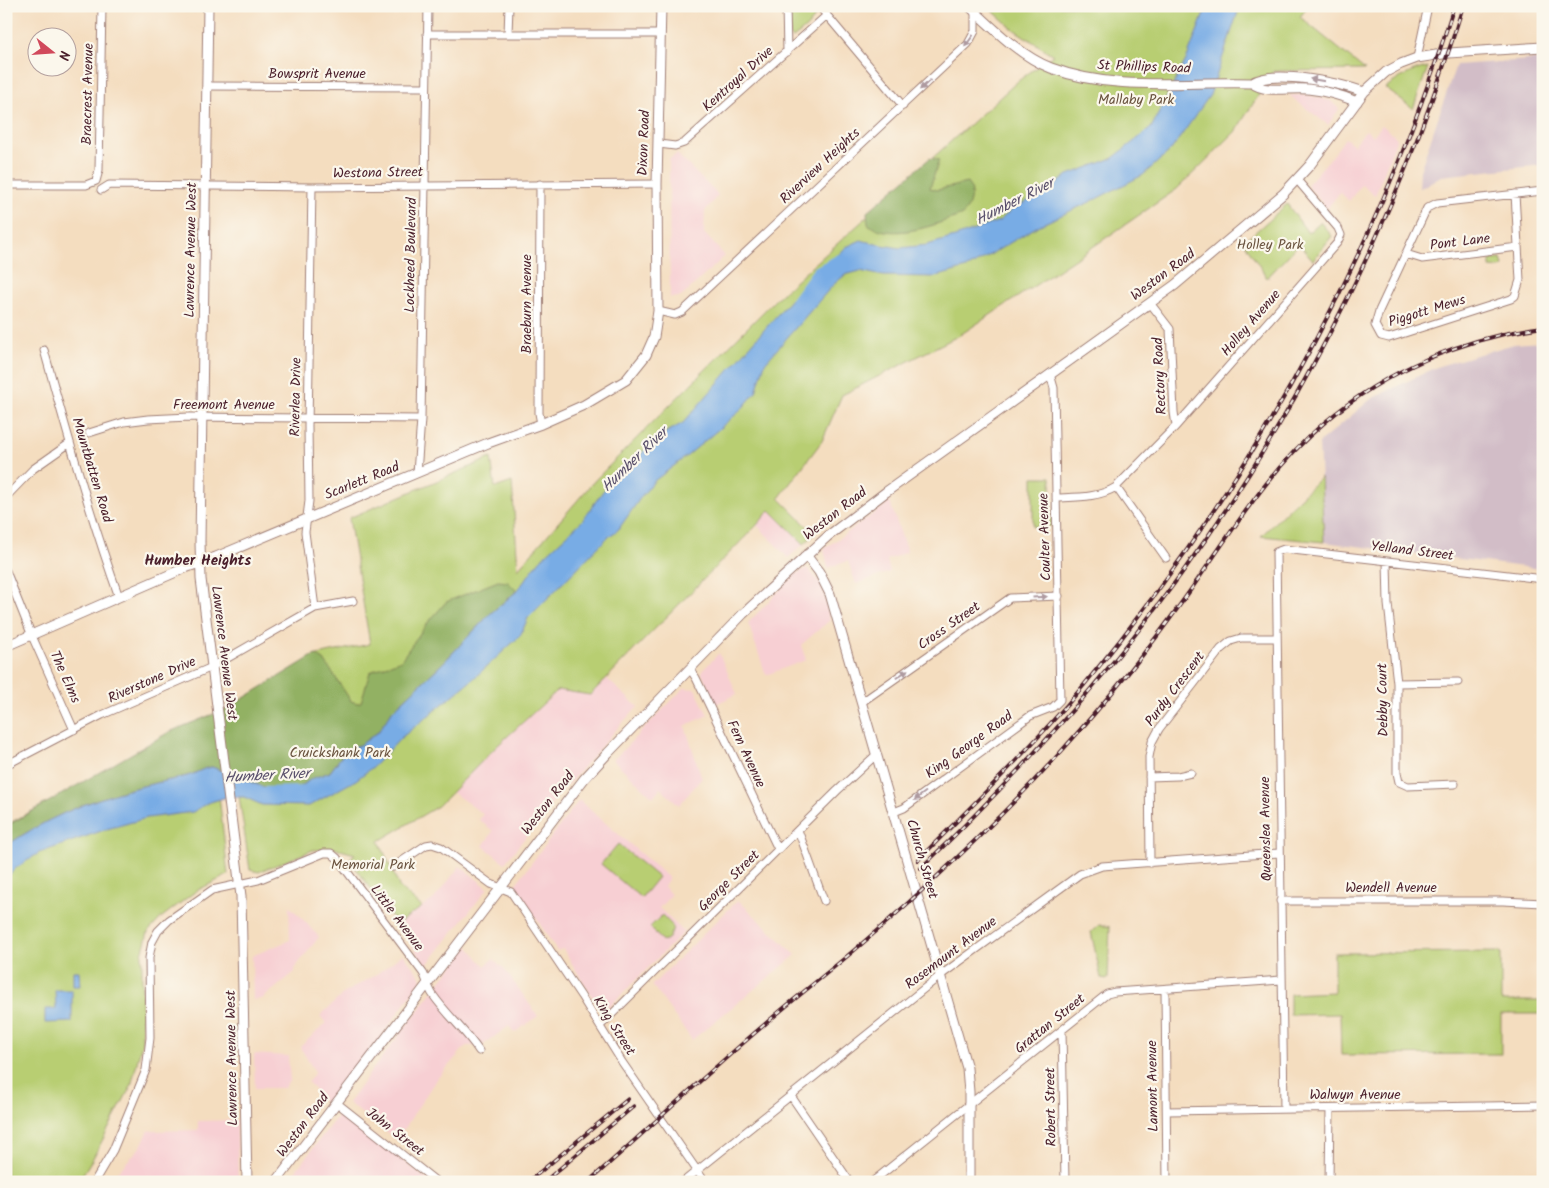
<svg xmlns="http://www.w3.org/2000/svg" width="1549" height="1188" font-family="Kalam,sans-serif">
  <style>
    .built { fill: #f7cfd3 }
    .industrial { fill: #d2bdc7 }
    .green { fill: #b8ce72; stroke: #81764e }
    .forest { fill: #92b164; stroke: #6e6848 }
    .water { fill: #78ace5; stroke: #616688 }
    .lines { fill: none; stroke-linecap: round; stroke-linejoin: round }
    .river { stroke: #78ace5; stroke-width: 12 }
    .minor-casing { stroke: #9f7e75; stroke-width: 9 }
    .tertiary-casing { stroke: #9f7e75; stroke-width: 11 }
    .secondary-casing { stroke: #9f7e75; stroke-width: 11 }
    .minor { stroke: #fff; stroke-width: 7 }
    .tertiary { stroke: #fff; stroke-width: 9 }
    .secondary { stroke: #fff; stroke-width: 9 }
    .rail-casing { stroke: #4a1f2b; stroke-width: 4 }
    .rail { stroke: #fbf7ec; stroke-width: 2; stroke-dasharray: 5.5; stroke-linecap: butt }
    .oneway { fill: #ae9aa0 }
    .labels { text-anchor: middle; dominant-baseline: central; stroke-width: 4.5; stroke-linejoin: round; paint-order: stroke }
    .street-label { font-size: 14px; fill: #4a1f2b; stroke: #fbf7ec }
    .park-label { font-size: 14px; fill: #6b5440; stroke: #fbf7ec }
    .water-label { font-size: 15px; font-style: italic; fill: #5a506c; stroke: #fbf7ec }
    .neighbourhood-label { font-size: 15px; font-weight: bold; fill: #4a1f2b; stroke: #fbf7ec }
  </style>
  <rect width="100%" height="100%" fill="#fbf7ec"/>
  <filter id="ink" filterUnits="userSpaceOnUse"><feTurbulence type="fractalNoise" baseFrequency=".02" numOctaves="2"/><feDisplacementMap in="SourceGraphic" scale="10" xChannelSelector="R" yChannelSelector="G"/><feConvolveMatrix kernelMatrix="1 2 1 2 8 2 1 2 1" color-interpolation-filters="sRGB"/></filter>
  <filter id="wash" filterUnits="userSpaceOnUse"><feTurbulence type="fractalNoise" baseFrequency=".0096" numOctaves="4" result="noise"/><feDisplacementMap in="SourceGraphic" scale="20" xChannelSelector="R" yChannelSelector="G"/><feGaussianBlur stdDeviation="1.12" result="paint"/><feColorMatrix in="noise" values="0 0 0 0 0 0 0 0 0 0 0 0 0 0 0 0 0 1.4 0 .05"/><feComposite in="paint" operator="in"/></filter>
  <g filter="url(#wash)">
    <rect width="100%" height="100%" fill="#f4ddbf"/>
    <path class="built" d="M1289,95H1308L1331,101L1339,109L1328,125Z
      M1382,125L1397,138L1375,196L1362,184L1349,201L1340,192L1327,209L1307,185L1333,155L1345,138L1354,145L1366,130L1373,136Z
      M677,154L718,195L705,211L704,233L725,256L681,297L670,298L669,159Z
      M890,502L907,552L887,560L890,572L856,584L848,561L828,568L824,549Z
      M770,510L804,544L788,558L757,525Z
      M807,568L822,585L830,620L801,645L806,660L766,675L748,623L795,574Z
      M719,653L737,694L716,704L701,672Z
      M607,679L638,707L622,723L557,797L505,863L483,846L493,831L479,820L483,814L452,792L497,746L559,690L590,695Z
      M684,688L695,689L708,715L685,726L702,778L679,805L660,788L653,797L613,760Z
      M579,800L669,878L664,886L671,895L659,908L684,932L605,1011H601L563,949L557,951L515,885Z
      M460,866L488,888L426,966L397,924L434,899Z
      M738,900L796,955L692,1040L652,985Z
      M289,906L301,917L319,937L295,968V972L262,999L253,1000L252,956L290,940Z
      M468,946L485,966L494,959L499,965L503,967L538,1016L514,1033L509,1026L483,1045L466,1046L435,1081L397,1140L348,1103L372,1070Z
      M403,954L422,979L372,1050L325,1103L308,1082L315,1072L300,1047L326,1023L320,1016L344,993L374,976Z
      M254,1054L288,1056L290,1080L284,1088H255Z
      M339,1114L346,1115L430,1182H287Z
      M237,1120L238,1182H109L141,1146L149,1130L153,1131L198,1130V1121Z"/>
    <path class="industrial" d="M1542,59L1543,165L1441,176L1419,189L1420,171L1456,65Z
      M1541,342V569L1324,542L1319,443L1371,399L1439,366L1514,344Z"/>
    <path class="green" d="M790,6H812L816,12C815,22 801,32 793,38L790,36Z
      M987,6H1308L1300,17L1365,70L1274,71L1235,132L1177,189L1081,255L960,335L842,395L822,441L779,498L815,534L804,544L770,510L757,525L590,695L558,690L497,746L438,806L379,841L400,888L422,907L397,924L349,859L355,854L337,849L313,850L259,872L250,870L226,709L317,655L370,644L349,518L491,458L495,488L512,482L518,569L596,479L778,297L1018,81L1053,55L1013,29Z
      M1428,67L1413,109L1385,88C1399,78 1412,70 1428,67Z
      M1287,204L1308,233L1320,222L1332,236L1313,260L1299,244L1267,278L1244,242Z
      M1501,259L1503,266L1500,268L1490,267V260Z
      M1033,477H1051L1052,526L1033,527Z
      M1321,477L1324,542L1261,536Z
      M210,715L228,875L196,891L162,917L148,932L142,954V1043L131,1086L93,1158L78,1182H6V825Z
      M618,844L658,877L641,898L601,864Z
      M662,915L671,924L673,928L669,938L663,942L650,927Z
      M1099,925L1110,927L1108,979L1101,978L1091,932Z
      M1501,952V1001H1543V1014H1501V1054L1341,1055L1340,1014L1290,1015V994L1334,992V953Z"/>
    <path class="forest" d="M930,158L939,160L930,188L937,190L967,183L972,190C970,198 970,209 962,215C958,217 952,219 947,220C926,229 887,239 868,224L867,212Z
      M498,581L508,582L517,591L491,613L443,663L393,710L378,732L360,745L347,749L330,772L311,779L291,794L284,795L212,767C202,768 196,774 187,776C168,781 149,784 131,789C87,801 43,820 6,846V824L12,823L169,732L226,709L311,657L316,655L324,660L351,701L357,703L361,702L370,672L401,660L426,625L446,602Z"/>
    <path class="water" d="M1207,6H1240L1210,95L1171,150L1143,175L1090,202L1038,226L970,267L935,277L883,276L860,271L845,275L833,285L765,363L756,392L740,411L687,456L654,481L641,497L618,530L608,537L528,618L520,636L472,680L401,738L374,766L356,780L309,806L262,805L244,797H227L207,803L193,812L147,818L107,829L39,853L16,868L6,878V846C43,820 87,801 131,789C149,784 168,781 187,776C196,774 202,768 212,767L284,795L291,794L311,779L330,772L347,749L360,745L378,732L393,710L443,663L491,613L517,591L540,560L582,521L603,491L658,437L683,423L791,299L809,286L846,247L861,240L876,244L900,248L927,245L958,236L999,221L1013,209L1054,186L1068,175L1113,158L1151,128L1186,60Z
      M73,971H79L80,986H73Z
      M55,990H72V1022L45,1023V1009H56Z"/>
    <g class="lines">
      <path class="river" d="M796,302L818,272L840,260
        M263,793L308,792"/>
    </g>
  </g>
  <g filter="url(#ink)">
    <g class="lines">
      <g class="minor-casing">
        <path id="minor" d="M786,6L787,52
          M819,6L903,106
          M427,34H660
          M508,34L509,6
          M1417,58L1428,6
          M207,86L426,87
          M659,144L675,146L684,143L827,15
          M540,184L539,413L541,424
          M6,185H86L96,181L99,170L102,6
          M312,187L308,426L309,501L305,532L315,608
          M101,190L109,185L312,187L657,184
          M1515,194L1520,280L1515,296L1511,299L1389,338L1381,336L1375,325L1379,311L1427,208L1437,203L1543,191
          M1406,254L1422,259L1518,247
          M658,311L675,315L682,312L968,44L975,31V12
          M44,350C67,433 90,516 119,597
          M1176,426L1337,243L1341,235L1338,228L1298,181
          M89,433L124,422L148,419L189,417L421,419
          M417,473L421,419L428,6
          M1116,487L1166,558
          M6,497L33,469L70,443
          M1056,498C1077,497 1098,498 1116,487L1176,426L1174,412L1170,329L1150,303
          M1387,561L1388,604L1397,683V773L1399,782L1408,786L1455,784
          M6,571L32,636L74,730
          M690,669L696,678L778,849
          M1397,683L1458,682
          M862,702L1010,598L1059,596
          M6,765L102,715L212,667L315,608L353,601
          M1149,777L1178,776L1191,773
          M894,812L904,808L1030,716L1053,707L1060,700L1054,388L1050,374
          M798,830L824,901
          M1150,863L1149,757L1152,742L1159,729L1221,649L1231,641L1241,638H1276
          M393,867L426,845L432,844L441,847L491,884L511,892L581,996L622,1062L705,1182
          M1280,901H1503L1543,903
          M1165,990L1167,1182
          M600,1026L837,791L877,754
          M1062,1031L1065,1182
          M791,1096L850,1182
          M337,1103L437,1182
          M1284,1109L1276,552L1284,549L1543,579
          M1167,1111L1543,1105
          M94,1182L113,1150L146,1070L150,1038L149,958L152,942L158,931L169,920L212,890L258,880L324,853H331L337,858L423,973C427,980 428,988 433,995C447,1015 466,1031 479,1051
          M683,1182L941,975L1080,874L1102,866L1279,853
          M872,1182L1107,994L1115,992L1281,980
          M1329,1182L1330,1109"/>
      </g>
      <g class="tertiary-casing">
        <path id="tertiary" d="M806,555L819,572L830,594L967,1068L969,1092V1182"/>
      </g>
      <g class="secondary-casing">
        <path id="secondary" d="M208,6L200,542L201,579L241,896L247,1182
          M969,6C993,28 1020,56 1051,68C1114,92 1185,81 1252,83C1274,69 1339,83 1364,92
          M1252,83C1266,94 1290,87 1308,89C1326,91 1341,95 1357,102
          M6,646L185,568L216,557L488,443L541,424L584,405L626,380L646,355L654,337L658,311L657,184L661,6
          M276,1182L584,779L608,753L743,614L828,536L886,492L1175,285L1283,194L1310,165L1364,92L1386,72L1401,64L1417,58L1449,53L1543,47"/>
      </g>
      <use href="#minor" class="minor"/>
      <use href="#tertiary" class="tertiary"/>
      <use href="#secondary" class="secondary"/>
      <g class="rail-casing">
        <path id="rail" d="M918,860C975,803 1032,747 1084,685C1250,484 1377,256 1454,6
          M921,868C997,795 1069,719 1134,636C1282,450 1394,233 1463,6
          M528,1182L628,1099
          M544,1182L634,1106
          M588,1182C647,1130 704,1076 764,1025C797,996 832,970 865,941C933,882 998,821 1058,755C1102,706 1144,656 1182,602C1227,540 1265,473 1324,423C1386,370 1462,338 1543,327"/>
      </g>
      <use href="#rail" class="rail"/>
    </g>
    <defs><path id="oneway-solid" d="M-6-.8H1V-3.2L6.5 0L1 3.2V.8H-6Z" transform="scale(1.25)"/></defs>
    <g class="oneway">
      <use href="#oneway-solid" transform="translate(969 41) rotate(126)"/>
      <use href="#oneway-solid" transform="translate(1317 80) rotate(-171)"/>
      <use href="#oneway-solid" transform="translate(925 85) rotate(137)"/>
      <use href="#oneway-solid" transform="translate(1040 597) rotate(-3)"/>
      <use href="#oneway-solid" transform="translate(902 674) rotate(-35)"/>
      <use href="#oneway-solid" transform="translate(920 796) rotate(143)"/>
    </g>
  </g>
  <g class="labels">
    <g class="street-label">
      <text transform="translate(1144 67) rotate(2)">St Phillips Road</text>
      <text x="317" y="74">Bowsprit Avenue</text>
      <text transform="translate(738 79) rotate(-42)">Kentroyal Drive</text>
      <text transform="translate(88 94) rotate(-89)">Braecrest Avenue</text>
      <text transform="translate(644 143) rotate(-88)">Dixon Road</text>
      <text transform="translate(820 166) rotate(-43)">Riverview Heights</text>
      <text transform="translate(378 173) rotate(-1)">Westona Street</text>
      <text transform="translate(1460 242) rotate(-7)">Pont Lane</text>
      <text transform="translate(191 250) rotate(-89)">Lawrence Avenue West</text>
      <text transform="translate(411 255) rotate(-89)">Lockheed Boulevard</text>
      <text transform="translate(1163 275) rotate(-37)">Weston Road</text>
      <text transform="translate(527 304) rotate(-90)">Braeburn Avenue</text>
      <text transform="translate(1427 311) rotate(-17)">Piggott Mews</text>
      <text transform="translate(1251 323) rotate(-49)">Holley Avenue</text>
      <text transform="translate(1160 376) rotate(-93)">Rectory Road</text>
      <text transform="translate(296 397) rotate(-89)">Riverlea Drive</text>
      <text x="224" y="405">Freemont Avenue</text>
      <text transform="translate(92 470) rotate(73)">Mountbatten Road</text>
      <text transform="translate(362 481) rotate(-22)">Scarlett Road</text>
      <text transform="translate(835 514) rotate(-38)">Weston Road</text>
      <text transform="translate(1045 537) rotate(-92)">Coulter Avenue</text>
      <text transform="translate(1412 551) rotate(7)">Yelland Street</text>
      <text transform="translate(949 626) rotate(-35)">Cross Street</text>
      <text transform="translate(224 653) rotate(83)">Lawrence Avenue West</text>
      <text transform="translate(65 677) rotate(66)">The Elms</text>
      <text transform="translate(152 680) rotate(-24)">Riverstone Drive</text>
      <text transform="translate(1175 689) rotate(-53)">Purdy Crescent</text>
      <text transform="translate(1383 700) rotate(-91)">Debby Court</text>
      <text transform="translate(969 745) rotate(-36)">King George Road</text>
      <text transform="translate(746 754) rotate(65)">Fern Avenue</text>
      <text transform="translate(548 803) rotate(-52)">Weston Road</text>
      <text transform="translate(1266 829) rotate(-91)">Queenslea Avenue</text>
      <text transform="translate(922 859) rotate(74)">Church Street</text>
      <text transform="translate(729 881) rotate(-45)">George Street</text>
      <text x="1391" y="888">Wendell Avenue</text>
      <text transform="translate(397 918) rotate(53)">Little Avenue</text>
      <text transform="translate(951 953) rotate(-37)">Rosemount Avenue</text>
      <text transform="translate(1050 1024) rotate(-39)">Grattan Street</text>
      <text transform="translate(614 1026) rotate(58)">King Street</text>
      <text transform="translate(232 1058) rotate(-91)">Lawrence Avenue West</text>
      <text transform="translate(1153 1086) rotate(-91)">Lamont Avenue</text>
      <text x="1355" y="1095">Walwyn Avenue</text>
      <text transform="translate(1051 1107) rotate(-91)">Robert Street</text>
      <text transform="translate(303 1125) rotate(-53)">Weston Road</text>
      <text transform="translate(395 1132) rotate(38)">John Street</text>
    </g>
    <g class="park-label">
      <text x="1136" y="100">Mallaby Park</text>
      <text x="1270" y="245">Holley Park</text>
      <text x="340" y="753">Cruickshank Park</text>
      <text x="373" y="865">Memorial Park</text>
    </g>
    <g class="water-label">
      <text transform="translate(1015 202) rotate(-27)">Humber River</text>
      <text transform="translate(635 460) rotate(-44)">Humber River</text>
      <text transform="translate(267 776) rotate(-3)">Humber River</text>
    </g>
    <g class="neighbourhood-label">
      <text x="198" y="561">Humber Heights</text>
    </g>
  </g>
  <rect width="1549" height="1188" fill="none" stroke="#fbf7ec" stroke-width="25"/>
  <g transform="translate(52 52) rotate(107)"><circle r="24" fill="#fbf7ec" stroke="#b4a19f"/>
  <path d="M0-4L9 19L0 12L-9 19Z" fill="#d1495b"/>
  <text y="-8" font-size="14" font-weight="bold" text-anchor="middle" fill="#4a1f2b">N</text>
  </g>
</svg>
